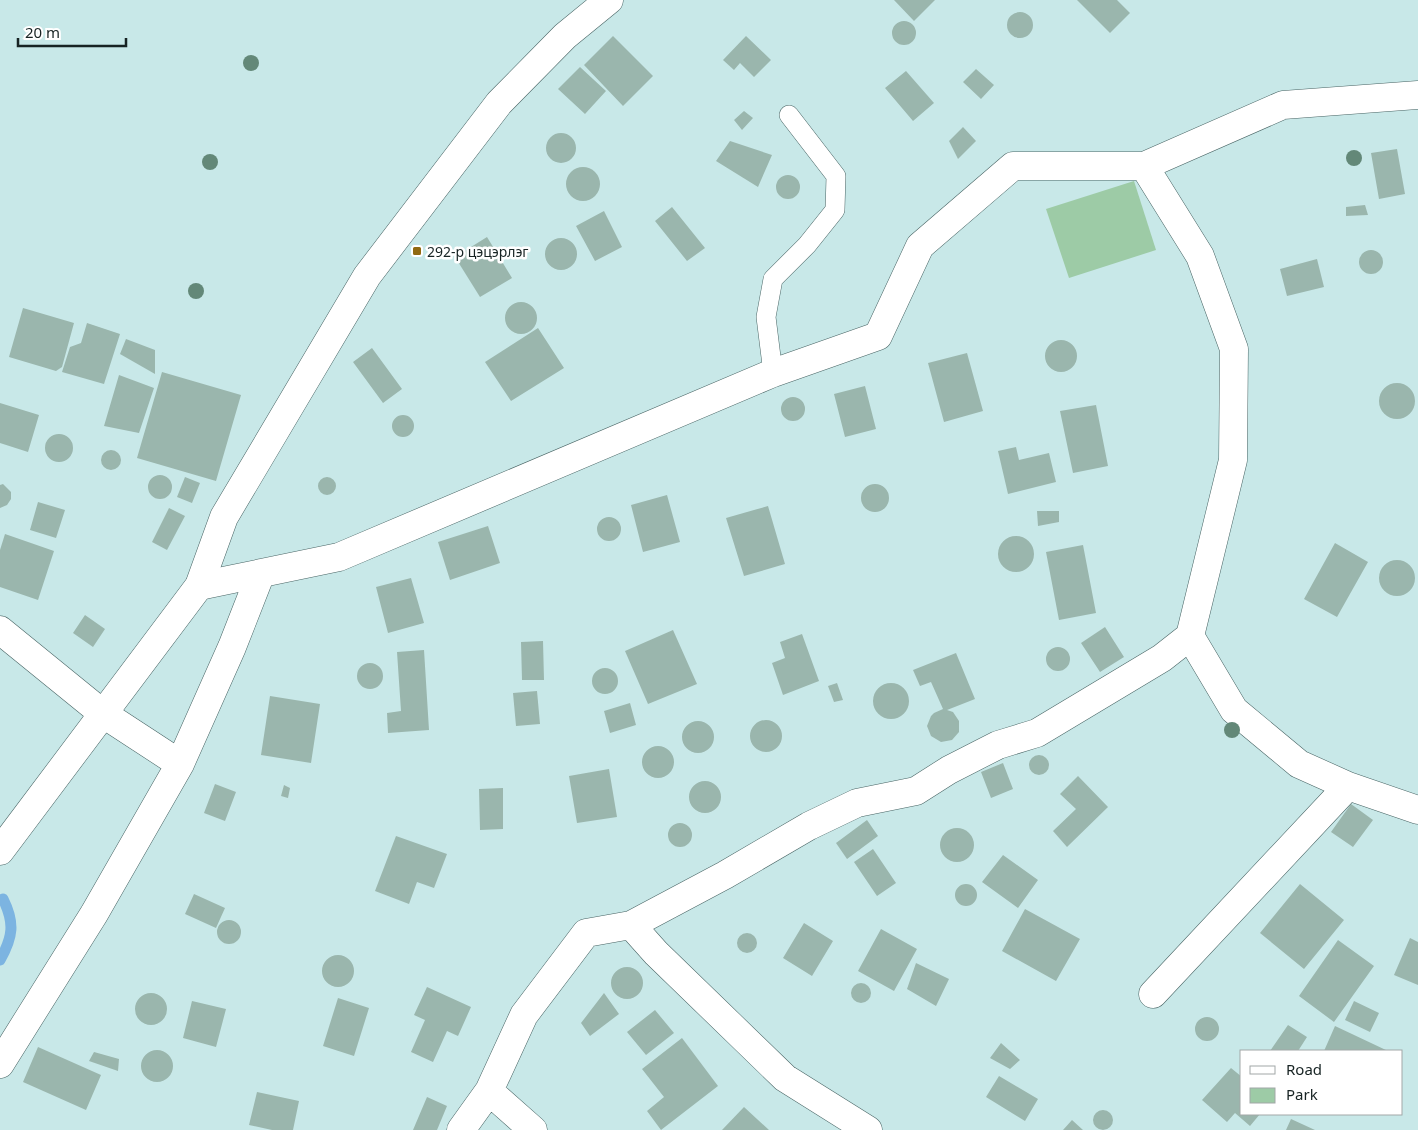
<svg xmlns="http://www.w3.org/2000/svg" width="1418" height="1130" font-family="'Noto Sans',sans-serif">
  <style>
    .green { fill: #9dcba6 }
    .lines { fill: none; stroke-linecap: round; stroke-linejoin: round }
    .stream { stroke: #7cb4e1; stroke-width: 11 }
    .building { fill: #9ab6ad }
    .lane-casing { stroke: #486464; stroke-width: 20 }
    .street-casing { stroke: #486464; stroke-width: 29 }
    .secondary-casing { stroke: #486464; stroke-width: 29 }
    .lane { stroke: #fff; stroke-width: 19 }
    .street { stroke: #fff; stroke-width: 28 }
    .secondary { stroke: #fff; stroke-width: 28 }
    .tree { fill: #638878 }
    .poi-dot { fill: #916910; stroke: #fff; stroke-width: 2 }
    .labels { text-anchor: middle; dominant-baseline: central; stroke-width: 5; stroke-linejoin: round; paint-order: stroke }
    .poi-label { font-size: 14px; fill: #172323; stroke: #fff; text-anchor: start }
  </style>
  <rect width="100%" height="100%" fill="#c8e8e8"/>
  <path class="green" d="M1134,181L1156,250L1069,278L1046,209Z"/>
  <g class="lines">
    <path class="stream" d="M0,960C13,937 15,923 3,899"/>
  </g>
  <path class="building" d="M894,0H935L914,21Z
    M1077,0H1117L1130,13L1110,33Z
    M1007 25a13 13 0 1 1 26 0a13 13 0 1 1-26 0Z
    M892 33a12 12 0 1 1 24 0a12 12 0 1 1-24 0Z
    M613,36L653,76L623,106L584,65Z
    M746,36L771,60L754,77L740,63L734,70L723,60Z
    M580,67L606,91L585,114L558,89Z
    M976,69L994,85L981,99L963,82Z
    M906,71L934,103L913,121L885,88Z
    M744,111L753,118L742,130L734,120Z
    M963,127L976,141L958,159L949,141Z
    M546 148a15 15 0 1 1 30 0a15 15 0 1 1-30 0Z
    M730,141L772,155L758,187L716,161Z
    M1397,149L1405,194L1379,199L1371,153Z
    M566 184a17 17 0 1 1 34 0a17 17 0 1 1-34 0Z
    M776 187a12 12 0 1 1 24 0a12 12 0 1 1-24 0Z
    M1365,205L1368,215L1346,216V207Z
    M672,207L705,248L687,261L655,221Z
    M604,211L622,247L595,261L576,226Z
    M487,237L512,278L480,297L455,257Z
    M545 254a16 16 0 1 1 32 0a16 16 0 1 1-32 0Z
    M1359 262a12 12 0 1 1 24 0a12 12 0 1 1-24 0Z
    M1317,259L1324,287L1287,296L1280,269Z
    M505 318a16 16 0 1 1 32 0a16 16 0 1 1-32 0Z
    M23,308L74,323L62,367L56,371L9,357Z
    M87,323L120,334L104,384L62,372L70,347L81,343Z
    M538,328L564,368L511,401L485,362Z
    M126,339L155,350V374L120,354Z
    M1045 356a16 16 0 1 1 32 0a16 16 0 1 1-32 0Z
    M372,348L402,389L383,403L353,362Z
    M967,353L983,411L944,422L928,363Z
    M162,372L241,395L216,481L137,458Z
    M119,375L154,388L139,433L104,426Z
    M1379 401a18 18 0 1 1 36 0a18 18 0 1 1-36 0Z
    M865,386L876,429L845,437L834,394Z
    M781 409a12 12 0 1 1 24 0a12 12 0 1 1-24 0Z
    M0,403L39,415L28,452L0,443Z
    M1096,405L1108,466L1073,473L1060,411Z
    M392 426a11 11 0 1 1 22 0a11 11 0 1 1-22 0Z
    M45 448a14 14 0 1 1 28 0a14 14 0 1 1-28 0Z
    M1016,447L1019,460L1049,453L1056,482L1008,494L998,451Z
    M101 460a10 10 0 1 1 20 0a10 10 0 1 1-20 0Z
    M148 487a12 12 0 1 1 24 0a12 12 0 1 1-24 0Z
    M185,477L200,483L192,503L177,497Z
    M318 486a9 9 0 1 1 18 0a9 9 0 1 1-18 0Z
    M861 498a14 14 0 1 1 28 0a14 14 0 1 1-28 0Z
    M3,484L11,492V499L7,505L0,508V485Z
    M667,495L680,542L643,552L631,505Z
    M38,502L65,510L56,538L30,530Z
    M768,506L785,564L744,576L726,518Z
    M169,508L185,516L167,550L152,542Z
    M1037,511H1059V522L1038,526Z
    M597 529a12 12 0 1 1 24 0a12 12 0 1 1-24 0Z
    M488,526L500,563L450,580L438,542Z
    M5,534L54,551L38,600L0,587V550Z
    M998 554a18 18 0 1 1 36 0a18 18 0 1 1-36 0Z
    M1335,543L1368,562L1337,617L1304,599Z
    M1083,545L1096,613L1059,620L1046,552Z
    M1379 578a18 18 0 1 1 36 0a18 18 0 1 1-36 0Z
    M411,578L424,623L388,633L376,587Z
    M85,615L105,629L93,647L73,633Z
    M1105,627L1124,657L1100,672L1081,643Z
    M673,630L697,684L648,704L625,651Z
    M802,634L819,681L783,695L772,663L785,658L780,642Z
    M543,641L544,680H522L521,642Z
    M1046 659a12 12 0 1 1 24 0a12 12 0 1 1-24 0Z
    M424,650L429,730L388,733L387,713L401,711L397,652Z
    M956,653L975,699L947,710L953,712L959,721V732L952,740L941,742L931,736L927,726L931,716L934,713L943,709L931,682L920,686L913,670Z
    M357 676a13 13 0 1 1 26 0a13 13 0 1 1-26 0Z
    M592 681a13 13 0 1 1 26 0a13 13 0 1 1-26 0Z
    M837,683L843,700L834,702L828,686Z
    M873 701a18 18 0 1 1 36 0a18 18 0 1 1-36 0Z
    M537,691L540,724L516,726L513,693Z
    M270,696L320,704L311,763L261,755Z
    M630,703L636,725L610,733L604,711Z
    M750 736a16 16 0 1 1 32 0a16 16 0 1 1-32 0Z
    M682 737a16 16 0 1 1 32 0a16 16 0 1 1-32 0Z
    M642 762a16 16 0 1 1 32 0a16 16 0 1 1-32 0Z
    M1029 765a10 10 0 1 1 20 0a10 10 0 1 1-20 0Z
    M1003,763L1013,789L991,798L981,772Z
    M609,769L617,817L577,823L569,776Z
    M1078,776L1108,807L1067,847L1053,831L1076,809L1060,794Z
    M689 797a16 16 0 1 1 32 0a16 16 0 1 1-32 0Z
    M215,784L236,792L225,821L204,813Z
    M284,785L290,788L288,798L281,796Z
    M503,788V829L480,830L479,789Z
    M1351,804L1373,820L1353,847L1331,832Z
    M867,820L878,836L847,859L836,843Z
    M668 835a12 12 0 1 1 24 0a12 12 0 1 1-24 0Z
    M940 845a17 17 0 1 1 34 0a17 17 0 1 1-34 0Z
    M396,836L447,854L434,888L417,882L409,904L375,891Z
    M873,849L896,883L877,896L854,862Z
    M1003,855L1038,880L1018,908L982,882Z
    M955 895a11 11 0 1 1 22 0a11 11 0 1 1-22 0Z
    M1300,884L1344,920L1304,969L1260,933Z
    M194,894L225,908L216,928L185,914Z
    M1025,909L1080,939L1056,981L1002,951Z
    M217 932a12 12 0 1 1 24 0a12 12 0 1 1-24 0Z
    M804,923L833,941L812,976L783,958Z
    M881,929L917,949L894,991L858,971Z
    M737 943a10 10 0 1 1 20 0a10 10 0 1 1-20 0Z
    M1410,938L1418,942V985L1394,975Z
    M1338,940L1374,966L1334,1022L1299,996Z
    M322 971a16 16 0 1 1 32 0a16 16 0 1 1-32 0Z
    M916,963L949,979L936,1006L907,989Z
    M611 983a16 16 0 1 1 32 0a16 16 0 1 1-32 0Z
    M851 993a10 10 0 1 1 20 0a10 10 0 1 1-20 0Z
    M427,987L471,1007L458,1036L447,1031L433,1062L411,1052L425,1020L414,1015Z
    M135 1009a16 16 0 1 1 32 0a16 16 0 1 1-32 0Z
    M604,993L619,1014L590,1036L581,1023Z
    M338,998L369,1008L354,1056L323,1046Z
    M192,1001L226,1009L216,1047L183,1038Z
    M1354,1001L1379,1013L1370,1032L1345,1020Z
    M655,1010L674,1033L646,1055L627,1032Z
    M1195 1029a12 12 0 1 1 24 0a12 12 0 1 1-24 0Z
    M1288,1025L1307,1037L1298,1051H1270Z
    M1335,1026L1388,1051H1324Z
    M682,1038L718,1086L661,1130L647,1111L664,1097L642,1069Z
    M1001,1043L1020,1060L1010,1069L990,1058Z
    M38,1047L101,1075L86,1110L23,1082Z
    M141 1066a16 16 0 1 1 32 0a16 16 0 1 1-32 0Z
    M94,1052L119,1059L118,1071L89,1061Z
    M1231,1068L1242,1077V1114H1260L1250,1126L1235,1113L1227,1122L1202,1100Z
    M999,1076L1038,1099L1025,1121L986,1097Z
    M257,1092L299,1101L293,1130H272L249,1125Z
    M427,1097L447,1106L437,1130H413Z
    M744,1107L769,1130H722Z
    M1093 1120a10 10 0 1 1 20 0a10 10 0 1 1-20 0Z
    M1291,1119L1315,1130H1286Z
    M1072,1120L1083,1130H1063Z"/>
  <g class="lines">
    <g class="lane-casing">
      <path id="lane" d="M773,373L766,317L773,279L807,245L835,210L836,176L789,115"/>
    </g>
    <g class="street-casing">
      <path id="street" d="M1144,166L1200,256L1234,349L1233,460L1190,636L1234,710L1299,764L1348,786L1418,810
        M199,586L339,557L773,373L878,336L920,246L1013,166H1144L1283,105L1418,95
        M0,630L102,713L180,764
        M631,925L725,875L809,826L857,803L916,791L949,770L998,745L1037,733L1162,658L1190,636
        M1153,994L1348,786
        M0,1064L94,914L180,764L232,647L261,573
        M489,1091L533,1130
        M461,1130L489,1091L524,1015L586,933L631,925L656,953L785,1078L868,1130"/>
    </g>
    <g class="secondary-casing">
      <path id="secondary" d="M0,851L199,586L224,517L367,276L499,103L565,36L609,0"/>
    </g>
    <use href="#lane" class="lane"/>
    <use href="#street" class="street"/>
    <use href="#secondary" class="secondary"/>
  </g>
  <g class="tree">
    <circle cx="251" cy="63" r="8"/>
    <circle cx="1354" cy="158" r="8"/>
    <circle cx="210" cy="162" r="8"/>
    <circle cx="196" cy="291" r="8"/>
    <circle cx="1232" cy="730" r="8"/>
  </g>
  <rect class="poi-dot" x="412" y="246" width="10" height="10" rx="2.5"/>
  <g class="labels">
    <g class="poi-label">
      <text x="427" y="251">292-р цэцэрлэг</text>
    </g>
  </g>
  <rect x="1240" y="1050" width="162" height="65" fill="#ffffff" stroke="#a2a7a7"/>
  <rect x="1250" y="1066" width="25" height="8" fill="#ffffff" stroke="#a2a7a7"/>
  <text x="1286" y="1075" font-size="15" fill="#172323">Road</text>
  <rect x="1250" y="1088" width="25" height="15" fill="#9dcba6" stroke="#a2a7a7"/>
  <text x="1286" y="1100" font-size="15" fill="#172323">Park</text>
  <path d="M18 38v8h108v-8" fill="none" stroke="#172323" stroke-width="2.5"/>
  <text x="25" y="38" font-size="15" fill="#172323" stroke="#ffffff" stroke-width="4" paint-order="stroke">20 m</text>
</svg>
